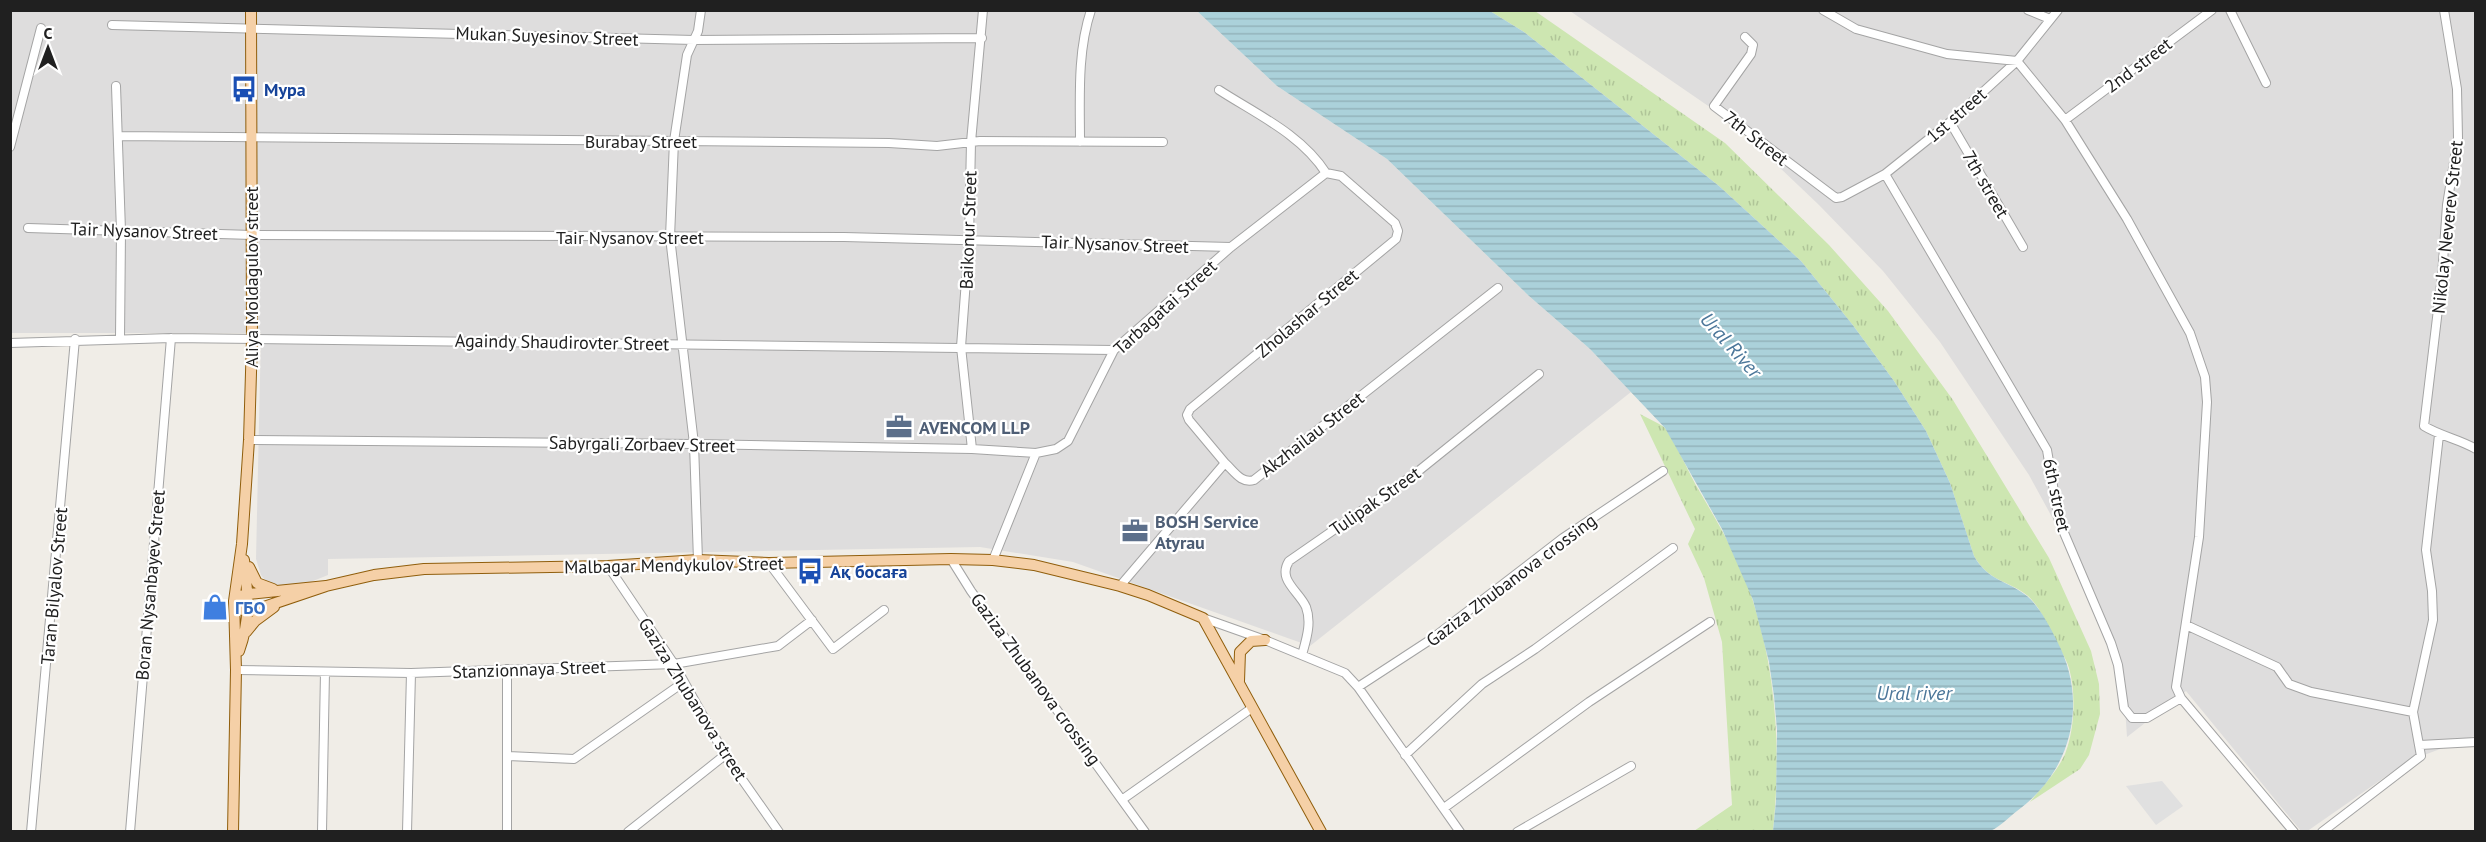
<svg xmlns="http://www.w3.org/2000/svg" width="2486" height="842" font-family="'PT Sans',sans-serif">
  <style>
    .residential { fill: #dedddd }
    .grass { fill: url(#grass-tufts) }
    .parking { fill: #e0e0e0 }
    .water { fill: url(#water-rules) }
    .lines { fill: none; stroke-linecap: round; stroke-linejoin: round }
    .minor-casing { stroke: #a4a4a4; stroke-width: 10 }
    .major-casing { stroke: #905e0c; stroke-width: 12 }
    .minor { stroke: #fff; stroke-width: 8 }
    .major { stroke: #f5d0a7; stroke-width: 10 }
    .labels { text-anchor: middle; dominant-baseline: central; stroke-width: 4.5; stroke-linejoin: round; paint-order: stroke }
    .street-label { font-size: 18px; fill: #202020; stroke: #fff }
    .transit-label { font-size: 18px; font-weight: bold; fill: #164399; stroke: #fff; text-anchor: start }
    .service-label { font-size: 18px; font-weight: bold; fill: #4e5e75; stroke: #fff; text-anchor: start }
    .shop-label { font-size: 18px; font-weight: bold; fill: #366cbe; stroke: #fff; text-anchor: start }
    .water-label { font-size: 20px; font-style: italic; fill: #4c779a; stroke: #fff }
  </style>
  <defs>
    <pattern id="grass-tufts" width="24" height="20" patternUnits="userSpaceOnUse" patternTransform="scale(1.5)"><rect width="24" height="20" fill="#cde6b1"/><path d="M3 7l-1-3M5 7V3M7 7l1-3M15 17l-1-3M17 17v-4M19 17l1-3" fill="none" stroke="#b0c598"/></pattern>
    <pattern id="water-rules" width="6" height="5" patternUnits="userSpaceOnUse" patternTransform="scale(1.5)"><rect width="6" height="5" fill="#abd1da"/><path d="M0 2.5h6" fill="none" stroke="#93b3bb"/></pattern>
  </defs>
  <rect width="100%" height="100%" fill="#f0ede7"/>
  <path class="residential" d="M10,11H1197L1277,86L1387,159L1529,296L1590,349L1631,392L1310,646L1073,562L980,547L328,559V575L298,587L270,586L261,575L256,559L261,333H11Z
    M1570,11H2475V736L2408,761L2306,832L2301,831L2186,691L2127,737L2122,663L2100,605L2029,475L1940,342L1883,271L1819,205L1733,123Z"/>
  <path class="grass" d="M1490,11H1535L1725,143L1829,245L1888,311L1953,400L2049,558L2091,651L2099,684L2100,714L2089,755L2080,769L2030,802C2042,787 2057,772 2065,754C2075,729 2076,693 2069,668C2066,658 2059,648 2054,639C2048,625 2039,606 2028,596C2007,579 1990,583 1974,556L1950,483L1926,431L1894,381L1852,324L1801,261L1719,186L1524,32Z
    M1640,414C1647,418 1657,422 1664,427C1672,435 1690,475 1697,487C1718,523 1741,561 1753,601C1777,676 1781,754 1773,831H1694L1732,805L1722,642L1704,578L1688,544L1695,529Z"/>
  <path class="parking" d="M2162,781L2183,806L2156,825L2126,786Z"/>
  <path class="water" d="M1197,11H1490L1524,32L1719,186L1801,261L1852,324L1894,381L1926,431L1950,483L1974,556C1988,581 2007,580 2027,596C2039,606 2050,627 2057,641C2089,702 2072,771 2017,811C2009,817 1997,830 1987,832C1967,835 1943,832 1923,832C1873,832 1823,832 1773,831L1776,801L1777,730L1774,696L1769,662L1753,600L1722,529L1665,428L1590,349L1529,296L1387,159L1277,86Z"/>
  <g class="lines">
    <g class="minor-casing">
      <path id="minor" d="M1823,10L1856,29L1947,54L2017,61L2065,120L2127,219L2190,333L2205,377L2207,402L2199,537L2176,687L2181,698L2294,832
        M2028,10L2050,19
        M2230,10L2266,83
        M2444,10L2457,89L2458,138L2447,205L2442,276L2424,426C2440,436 2459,439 2476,449
        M112,25L694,40L982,38
        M1745,37L1753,45L1751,54L1714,106L1836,198L1842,197L1885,174L1950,122L2017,61L2058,10
        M116,86L121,231L120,339
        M1219,90C1256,114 1301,134 1326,173
        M2065,120L2212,10
        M1950,122L2023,247
        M119,136L889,143L937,146L980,141L1163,142
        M1080,142C1080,99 1077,52 1091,10
        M10,147L41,28
        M1885,174L2047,450L2059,521L2111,643L2118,665L2124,708L2132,718H2147L2181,698
        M28,228L252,235L844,237L1231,247
        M10,343L171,338L1114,350
        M249,440L694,444L972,449L1036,453
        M972,449L961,347L969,240L971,142L983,10
        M1225,463L1189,420L1187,415L1190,409L1396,239L1398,231L1395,223L1341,176L1326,173
        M951,559L971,591L1145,832
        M698,560L694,444L670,237L674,141L687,55L698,31L701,10
        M993,560L1036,453L1056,449L1068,441L1114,350L1231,247L1326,173
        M769,563L833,649L884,610
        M608,566L674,664L725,755L779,832
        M1120,586L1225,463C1234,471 1241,484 1254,480L1498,288
        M1203,618L1265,640L1345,673L1358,687L1460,832
        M2186,625L2277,667L2289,684L2311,692L2413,712
        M1302,655C1306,640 1312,623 1306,607C1299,591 1277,580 1289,561L1416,473L1539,374
        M507,669V832
        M236,670L411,673L674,664L778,646L812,620
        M1358,687L1433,638L1563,538L1663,471
        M2420,745L2476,742
        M1405,755L1482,684L1535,649L1673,548
        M507,756L574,759L684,682
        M1123,799L1252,708
        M1444,808L1589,702L1710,622
        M31,832L75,339
        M130,832L171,338
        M322,832L325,672
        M407,832L411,673
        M628,832L725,755
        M1517,832L1631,766
        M2322,832L2421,756L2413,712L2433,620L2432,591L2426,550L2439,435"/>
    </g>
    <g class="major-casing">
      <path id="major" d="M249,567L257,583L273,589
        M326,586L248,594L240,596L234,601L240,609L249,612L326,586L374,575L424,569L608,566L698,560L769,563L951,559L993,560L1034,565L1120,586L1148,595L1203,618L1321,832
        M246,632L255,621L274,607
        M239,651C251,618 248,595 244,560
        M1239,681L1240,652L1251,641L1265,640
        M233,832L236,670L234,601L242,544L249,440L252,339L251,10"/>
    </g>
    <use href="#minor" class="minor"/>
    <use href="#major" class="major"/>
  </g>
  <defs>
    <g id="bus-bare" transform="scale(2.07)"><path d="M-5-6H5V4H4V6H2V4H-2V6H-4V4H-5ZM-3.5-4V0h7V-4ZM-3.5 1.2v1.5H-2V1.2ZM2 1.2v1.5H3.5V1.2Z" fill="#1a4fb4" stroke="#fff" stroke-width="2.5" paint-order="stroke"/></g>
    <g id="office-bare" transform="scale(2.07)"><path d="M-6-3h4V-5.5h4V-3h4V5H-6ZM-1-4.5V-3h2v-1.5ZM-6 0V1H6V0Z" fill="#5c6f8a" stroke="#fff" stroke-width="2.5" paint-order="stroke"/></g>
    <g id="shop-bare" transform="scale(2.07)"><path d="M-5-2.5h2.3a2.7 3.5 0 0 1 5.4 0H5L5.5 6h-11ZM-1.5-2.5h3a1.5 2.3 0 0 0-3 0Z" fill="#3f7fe0" stroke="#fff" stroke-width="2.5" paint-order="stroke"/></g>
  </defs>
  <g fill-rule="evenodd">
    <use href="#bus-bare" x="244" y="89"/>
    <use href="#office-bare" x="899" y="427"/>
    <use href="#office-bare" x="1135" y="531"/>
    <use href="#bus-bare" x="810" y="571"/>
    <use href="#shop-bare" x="215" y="607"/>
  </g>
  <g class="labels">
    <g class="street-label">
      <text transform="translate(547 36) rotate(2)">Mukan Suyesinov Street</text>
      <text transform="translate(2138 65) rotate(-37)">2nd street</text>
      <text transform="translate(1956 115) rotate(-41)">1st street</text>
      <text transform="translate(1756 138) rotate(38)">7th Street</text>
      <text x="641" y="141">Burabay Street</text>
      <text transform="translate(1986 184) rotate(60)">7th street</text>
      <text transform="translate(2447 227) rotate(-84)">Nikolay Neverev Street</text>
      <text transform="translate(968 230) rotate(-88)">Baikonur Street</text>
      <text transform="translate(144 231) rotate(2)">Tair Nysanov Street</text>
      <text x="630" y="237">Tair Nysanov Street</text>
      <text transform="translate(1115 244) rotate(2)">Tair Nysanov Street</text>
      <text transform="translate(251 277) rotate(-90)">Aliya Moldagulov street</text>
      <text transform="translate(1165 307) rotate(-42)">Tarbagatai Street</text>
      <text transform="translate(1307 313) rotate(-40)">Zholashar Street</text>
      <text transform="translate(562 342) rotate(1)">Againdy Shaudirovter Street</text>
      <text transform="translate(1312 434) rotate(-38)">Akzhailau Street</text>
      <text transform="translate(642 444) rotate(1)">Sabyrgali Zorbaev Street</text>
      <text transform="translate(2057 495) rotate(78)">6th street</text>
      <text transform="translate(1375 501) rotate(-35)">Tulipak Street</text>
      <text transform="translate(674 565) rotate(-1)">Malbagar Mendykulov Street</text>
      <text transform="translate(1511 580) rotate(-37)">Gaziza Zhubanova crossing</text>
      <text transform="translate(150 585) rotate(-85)">Boran Nysanbayev Street</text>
      <text transform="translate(54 586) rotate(-85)">Taran Bilyalov Street</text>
      <text transform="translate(529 669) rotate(-2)">Stanzionnaya Street</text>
      <text transform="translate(1036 679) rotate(54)">Gaziza Zhubanova crossing</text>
      <text transform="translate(693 699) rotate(58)">Gaziza Zhubanova street</text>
    </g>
    <g class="transit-label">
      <text x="264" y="89">Мура</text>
      <text x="830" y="571">Ақ босаға</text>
    </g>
    <g class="service-label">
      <text x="919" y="427">AVENCOM LLP</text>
      <text x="1155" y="521">BOSH Service<tspan x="1155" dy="21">Atyrau</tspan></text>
    </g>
    <g class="shop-label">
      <text x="235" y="607">ГБО</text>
    </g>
    <g class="water-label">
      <text transform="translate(1731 345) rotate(48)">Ural River</text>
      <text x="1914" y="693">Ural river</text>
    </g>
  </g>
  <rect width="2486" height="842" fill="none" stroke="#202020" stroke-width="24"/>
  <g transform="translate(48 48)" stroke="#ffffff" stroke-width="4.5" paint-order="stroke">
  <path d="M0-4.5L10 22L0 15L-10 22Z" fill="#202020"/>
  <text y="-9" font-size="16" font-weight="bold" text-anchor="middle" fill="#202020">С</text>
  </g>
</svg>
